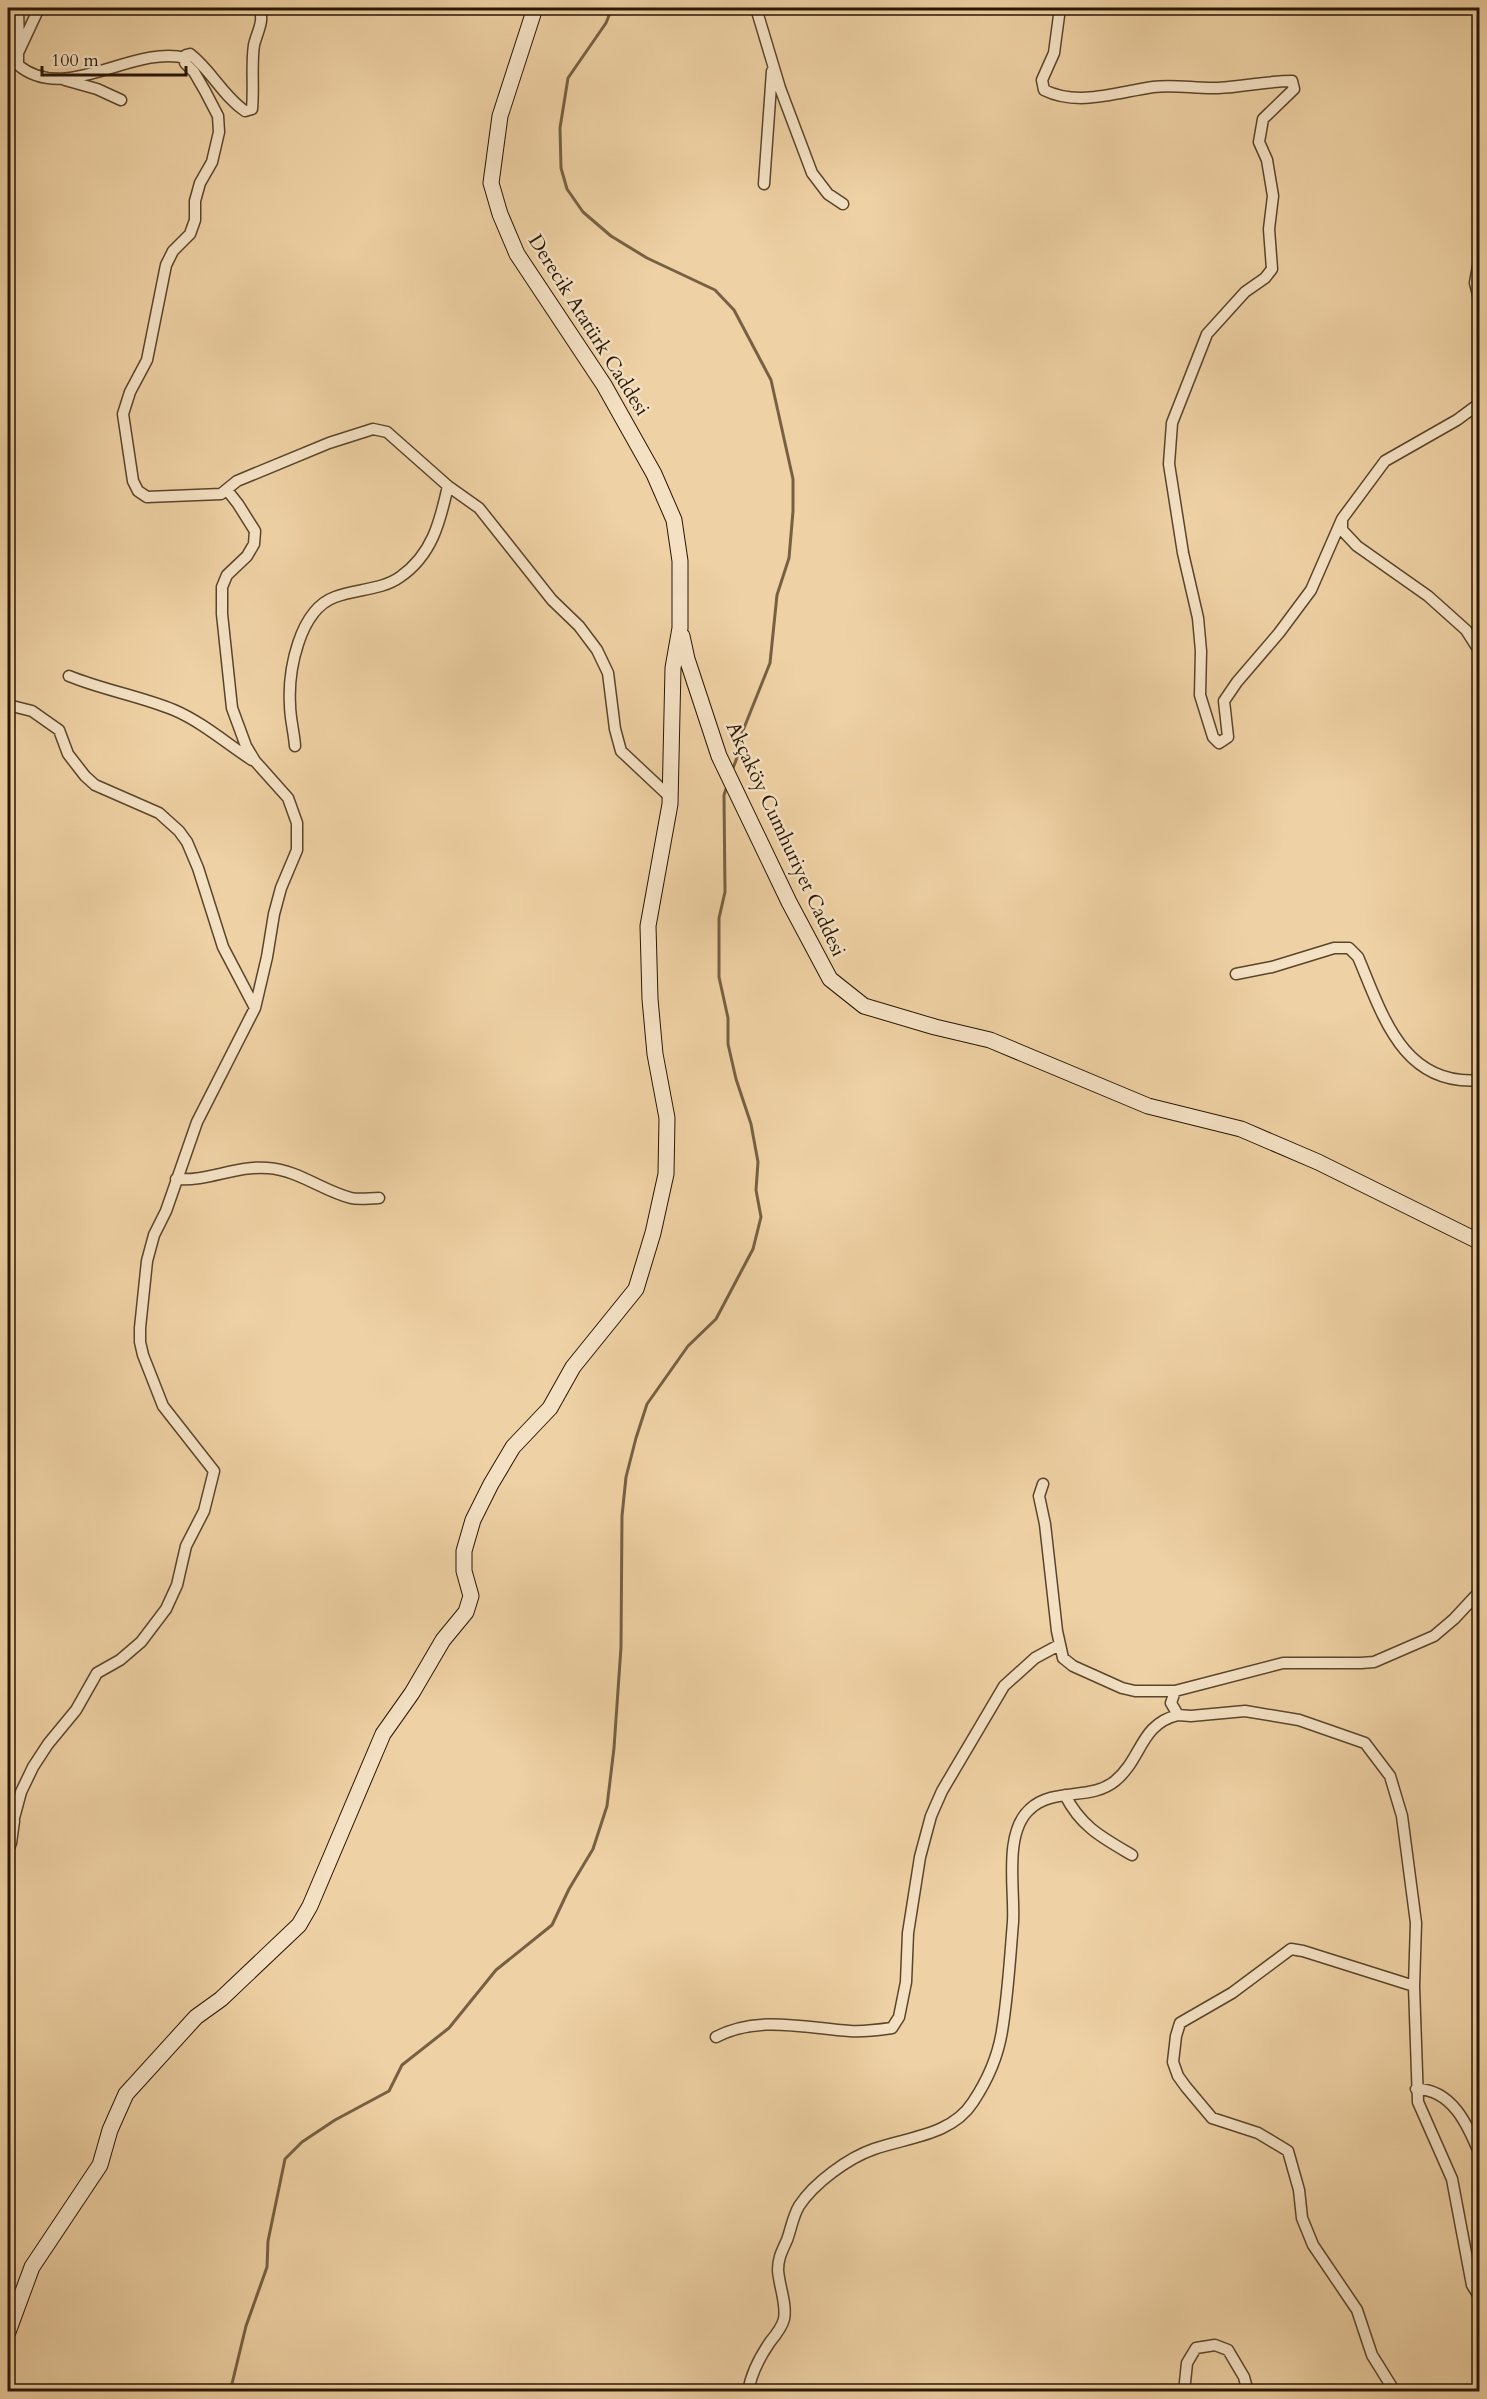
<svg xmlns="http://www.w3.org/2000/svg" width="1487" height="2399" font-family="Cardo,serif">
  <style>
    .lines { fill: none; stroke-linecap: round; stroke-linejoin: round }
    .stream { stroke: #776043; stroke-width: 3 }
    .street-casing { stroke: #5a452b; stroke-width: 13 }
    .secondary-casing { stroke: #291603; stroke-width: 17 }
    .street { stroke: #f4e1c4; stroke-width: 10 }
    .secondary { stroke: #f4e1c4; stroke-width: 15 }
    .labels { text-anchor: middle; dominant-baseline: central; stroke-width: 5; stroke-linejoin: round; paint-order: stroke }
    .street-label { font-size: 20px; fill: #291603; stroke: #f4e1c4 }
  </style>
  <rect width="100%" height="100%" fill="#eed1a4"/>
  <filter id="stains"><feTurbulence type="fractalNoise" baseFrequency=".00333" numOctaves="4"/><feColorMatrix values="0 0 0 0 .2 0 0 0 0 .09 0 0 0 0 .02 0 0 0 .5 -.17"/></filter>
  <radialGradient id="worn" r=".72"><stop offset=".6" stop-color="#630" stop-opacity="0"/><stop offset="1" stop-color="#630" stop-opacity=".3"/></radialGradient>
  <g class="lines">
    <path class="stream" d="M612,8L606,23L568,78L560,128L561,168L567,189L583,212L611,236L647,258L715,290L734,310L771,380L793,479V511L789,558L777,595L770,663L742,733L740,750L733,768
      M230,2392L246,2326L267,2267L268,2241L285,2159L302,2142L335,2120L389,2091L402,2065L449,2028L496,1970L552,1925L569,1889L593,1849L607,1806L614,1748L621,1647L622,1516L626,1477L636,1438L647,1404L688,1346L716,1319L753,1249L761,1217L756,1190L758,1162L751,1124L736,1079L728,1044V1018L719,977V918L725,892L724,795L726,789"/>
    <g class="street-casing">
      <path id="street" d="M18,8L19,47
        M39,8L18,53V65C66,105 132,44 186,58
        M259,8C265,21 257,32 254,45C251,65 254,88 252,109L245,111C223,96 211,70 190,54L186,55L185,63L194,72L205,91L218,116L219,132L212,162L200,183L195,201V220L190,234L173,251L166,265L147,360L130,392L123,414L133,481L138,491L147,497L221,494L237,481L329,443L373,429L387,432L448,486L479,508L552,600L579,626L597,650L608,673L615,729L621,751L670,797
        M756,8L780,88L812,173L828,194L843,204
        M1060,8L1054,53L1042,80L1044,90C1078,107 1118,92 1153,87C1175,84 1196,89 1218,88C1243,87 1267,81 1292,81L1294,89L1263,119L1259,142L1267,160L1273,196L1269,229L1272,269L1265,278L1245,292L1207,334L1172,423L1169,464L1183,553L1198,618L1201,651L1200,695L1213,737L1219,743L1228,737L1224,701L1237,682L1279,633L1311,590L1342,519
        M65,80L97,89L121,100
        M764,184L772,71
        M1480,255L1475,283L1480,303
        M1480,403L1457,420L1385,461L1342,519V530L1357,546L1428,596L1466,630L1480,652
        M69,676C103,690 140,696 174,710C202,722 226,743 252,760
        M8,705L32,711L59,730L68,754L85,776L95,785L159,813L179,831L187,842L198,868L223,947L255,1008
        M295,746C294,732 290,718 290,705C288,671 299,610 335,597C356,589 382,590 400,577C432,555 440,522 448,486
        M1236,974L1272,967L1334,948H1349L1358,957C1382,1013 1402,1087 1480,1080
        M176,1179C208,1182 236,1165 268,1168C298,1170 323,1191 351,1198C359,1200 370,1198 379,1198
        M1043,1484L1039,1496L1045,1524L1057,1631L1063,1658L1073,1666L1122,1688L1135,1691H1175
        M1480,1591L1454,1619L1434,1636L1374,1662L1361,1663H1283L1175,1691L1171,1703L1178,1715L1191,1716L1245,1711L1299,1720L1365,1743L1390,1776L1402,1816L1416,1923L1414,1986L1418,2102L1452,2179L1472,2285L1480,2298
        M1065,1795C1081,1827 1103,1838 1132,1855
        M8,1829L14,1818L21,1792L33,1767L48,1744L76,1710L97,1673L120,1660L141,1642L166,1609L177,1585L186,1546L204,1511L214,1471L163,1406L143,1355L140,1342V1328L147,1261L154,1235L166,1211L197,1122L255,1008L267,957L274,914L281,888L297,850V823L288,798L255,761L246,746L232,708L222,614V587L227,575L247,556L254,544L255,531L238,504L227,490
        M8,1850L11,1843L14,1821
        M716,2037C758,2015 805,2028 850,2031C864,2032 878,2030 892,2028L899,2017L906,1982L908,1933L920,1857L931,1816L942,1791L1004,1686L1035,1658L1059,1645
        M1416,2089C1452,2089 1468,2125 1480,2155
        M748,2392C751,2373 759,2358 770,2342C775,2336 782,2327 784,2319C787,2304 779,2286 778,2270C778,2258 782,2251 787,2240C791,2229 793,2216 799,2206C814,2183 848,2158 874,2149C909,2137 952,2135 973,2102C987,2081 998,2056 1002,2031C1008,1995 1010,1958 1013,1922C1015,1890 1003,1833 1030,1809C1053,1787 1091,1801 1115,1781C1142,1759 1140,1724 1178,1715
        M1184,2392L1187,2363L1196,2348L1215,2345L1228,2350L1244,2377L1248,2392
        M1395,2392L1372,2355L1357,2310L1313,2245L1302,2218L1299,2190L1288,2151L1258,2133L1212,2118L1186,2087L1178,2076L1173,2062L1176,2036L1180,2023L1232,1993L1291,1949L1303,1951L1414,1986"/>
    </g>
    <g class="secondary-casing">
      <path id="secondary" d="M682,636L687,659L719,756L789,902L830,979L864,1006L935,1027L990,1040L1148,1106L1241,1129L1318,1162L1480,1242
        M8,2332L32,2267L100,2165L110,2130L126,2094L196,2017L221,1999L299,1925L310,1906L383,1734L412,1693L443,1640L466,1612L471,1596L464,1571V1551L473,1520L491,1484L513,1447L550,1408L573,1367L636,1289L653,1233L666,1174L667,1118L655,1054L650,999L648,926L670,804L673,668L680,628V561L674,520L654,474L604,385L517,254L500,214L491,183L500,116L535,8"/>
    </g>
    <use href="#street" class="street"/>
    <use href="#secondary" class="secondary"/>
  </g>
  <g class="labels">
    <g class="street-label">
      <text transform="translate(589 325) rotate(58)">Derecik Atatürk Caddesi</text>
      <text transform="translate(786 839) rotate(65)">Akçaköy Cumhuriyet Caddesi</text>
    </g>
  </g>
  <rect width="1487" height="2399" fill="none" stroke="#eed1a4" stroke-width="30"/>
  <rect x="9" y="9" width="1469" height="2381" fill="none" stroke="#291603" stroke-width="3"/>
  <rect x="15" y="15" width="1457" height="2369" fill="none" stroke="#291603" stroke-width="1.5"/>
  <path d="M42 66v9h144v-9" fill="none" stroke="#291603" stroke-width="3"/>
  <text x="51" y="66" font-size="18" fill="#291603" stroke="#f4e1c4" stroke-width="4.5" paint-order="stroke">100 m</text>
  <rect width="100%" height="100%" filter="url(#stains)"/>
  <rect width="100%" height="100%" fill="url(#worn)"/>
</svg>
